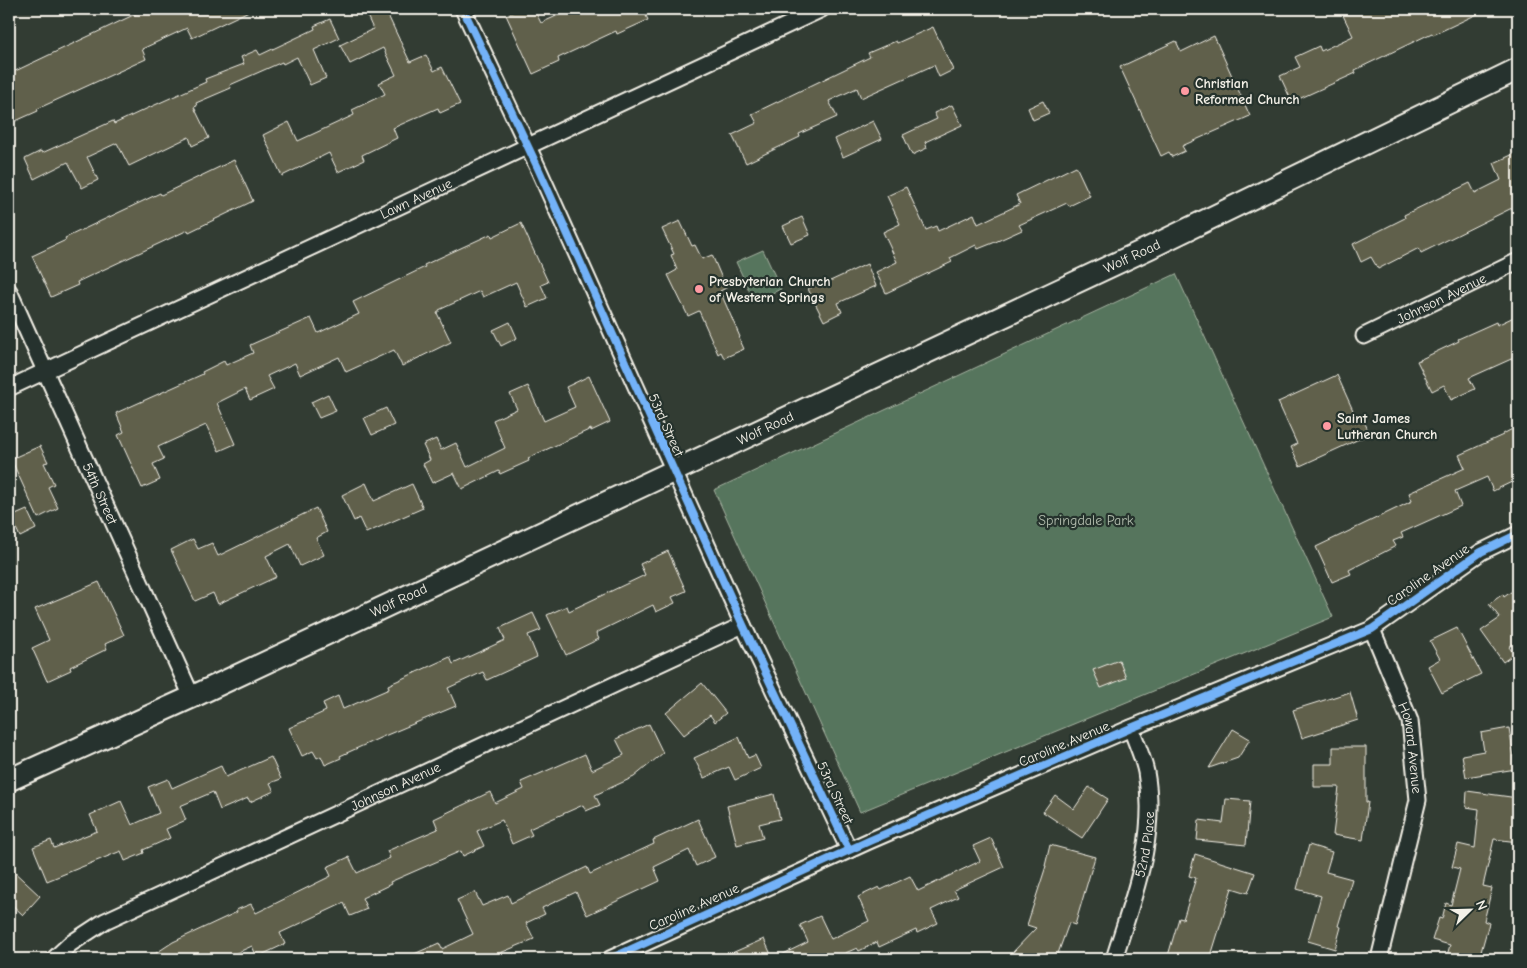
<svg xmlns="http://www.w3.org/2000/svg" width="1527" height="968" font-family="'Comic Neue',sans-serif">
  <style>
    .green { fill: #57755d; stroke: #a6b3a2 }
    .building { fill: #61604b; stroke: #f4f1e8 }
    .lines { fill: none; stroke-linecap: round; stroke-linejoin: round }
    .minor-casing { stroke: #f4f1e8; stroke-width: 19 }
    .secondary-casing { stroke: #f4f1e8; stroke-width: 25 }
    .minor { stroke: #26332d; stroke-width: 15 }
    .secondary { stroke: #26332d; stroke-width: 21 }
    .cycleway-casing { stroke: #26332d; stroke-width: 11 }
    .cycleway { stroke: #73b2f8; stroke-width: 8 }
    .poi-dot { fill: #ff9aa2; stroke: #26332d; stroke-width: 2 }
    .labels { text-anchor: middle; dominant-baseline: central; stroke-width: 4.5; stroke-linejoin: round; paint-order: stroke }
    .poi-label { font-size: 14px; font-weight: bold; fill: #f4f1e8; stroke: #26332d; text-anchor: start }
    .street-label { font-size: 14px; fill: #f4f1e8; stroke: #26332d }
    .park-label { font-size: 14px; fill: #b5bfb0; stroke: #26332d }
  </style>
  <rect width="100%" height="100%" fill="#323c33"/>
  <filter id="ink" filterUnits="userSpaceOnUse"><feTurbulence type="fractalNoise" baseFrequency=".02" numOctaves="2"/><feDisplacementMap in="SourceGraphic" scale="10" xChannelSelector="R" yChannelSelector="G"/><feConvolveMatrix kernelMatrix="1 2 1 2 8 2 1 2 1" color-interpolation-filters="sRGB"/></filter>
  <g filter="url(#ink)">
    <path class="green" d="M763,250L781,289L754,301L736,262Z
      M1176,274L1333,617L860,812L714,490Z"/>
    <path class="building" d="M146,9H253L192,38L187,28L142,49L146,59L37,109L38,111L9,124V74Z
      M364,9H385L410,62L426,55L434,71L442,67L460,104L440,113L438,108L393,128L397,138L362,155L364,160L338,172L329,153L282,176L263,135L289,122L298,141L354,115L352,110L385,94L379,83L396,75L383,48L350,64L340,45L373,29Z
      M519,9H534L541,23L572,9H643L648,20L617,34L616,31L558,58L559,62L533,74L506,15Z
      M1340,9H1488L1433,35L1432,33L1355,70L1356,73L1292,102L1280,76L1300,67L1295,57L1319,46L1321,51L1353,36Z
      M330,19L339,38L314,50L326,78L310,85L297,57L283,64L282,62L230,85L231,88L196,103L197,106L194,107L209,138L192,146L189,137L129,166L117,143L87,157L98,180L82,188L68,162L34,179L25,159L41,151L42,153L113,121L114,124L146,109L206,82L205,79L244,64L241,57L257,50L260,55L315,29L314,26Z
      M933,27L953,70L939,77L934,65L861,98L857,88L829,101L837,117L799,134L800,137L746,163L732,135L757,123L752,114L870,57L868,53L896,41L897,43Z
      M1214,36L1250,116L1182,146L1185,151L1172,157L1169,152L1161,156L1120,67L1176,41L1181,52Z
      M1043,101L1049,113L1033,120L1028,108Z
      M952,105L962,125L925,142L927,148L912,155L903,135L937,119L934,113Z
      M873,121L882,139L843,157L835,139Z
      M1518,152V205L1421,253L1419,248L1378,269L1371,257L1361,262L1353,244L1405,218L1404,215L1470,183L1475,193L1501,180L1494,163Z
      M234,160L253,201L189,232L188,230L77,282L78,285L51,297L32,256L66,240L65,238L160,193L161,195Z
      M1076,166L1090,196L1069,206L1067,203L1019,225L1022,230L993,243L978,249L976,245L950,258L952,262L886,293L876,272L897,262L883,232L900,224L887,196L906,187L926,230L936,226L938,231L974,214L978,224L1020,204L1016,195Z
      M802,217L810,235L791,243L783,226Z
      M680,221L692,246L695,245L702,259L712,255L726,288L720,291L740,337L739,338L744,349L724,358L721,352L718,354L699,311L688,316L668,275L677,270L671,255L674,254L662,229Z
      M521,223L548,282L541,285L547,298L527,307L516,282L483,297L480,291L439,310V312L437,313L451,342L402,366L394,350L346,372L339,357L300,375L295,363L267,376L274,389L250,400L245,389L217,403L235,444L219,451L206,425L158,447L164,459L153,464L160,480L142,488L118,435L124,432L116,413L203,374L202,372L224,361L226,365L253,353L250,345L311,318L318,333L359,314L353,302L425,267L424,265L491,234L492,237Z
      M867,264L876,286L838,303L842,312L824,321L808,289L827,280L828,282Z
      M1518,315V356L1469,378L1475,389L1451,400L1444,385L1432,391L1417,361L1459,341L1458,339L1496,322L1497,325Z
      M510,322L517,338L501,346L493,330Z
      M1337,375L1356,417L1361,415L1370,434L1300,466L1291,447L1297,444L1278,402Z
      M589,376L610,422L591,431V429L528,458L529,461L500,474L499,471L462,489L454,473L432,483L423,464L430,460L423,445L436,439L441,450L456,443L467,467L505,448L493,420L517,409L510,394L528,386L544,421L575,407L566,387Z
      M328,394L336,411L319,418L311,402Z
      M386,408L394,425L372,435L364,418Z
      M1518,426V479L1493,491L1487,477L1455,491L1461,506L1401,533L1403,537L1393,541L1396,546L1349,570L1351,574L1332,582L1316,547L1412,501L1409,493L1465,468L1459,455L1503,435V434Z
      M40,446L48,462L44,463L54,484L48,487L58,508L38,518L11,459Z
      M366,483L374,501L412,484L423,508L366,533L359,518L354,521L342,495Z
      M316,508L327,532L316,538L324,555L300,566L290,544L266,556L276,577L218,604L213,593L195,601L171,550L193,539L198,549L212,543L218,556Z
      M27,510L36,529L20,537L11,517Z
      M668,551L686,591L672,597L675,603L656,612L653,605L596,633L599,639L566,655L547,615L567,606L569,611L645,575L640,564Z
      M99,582L124,635L105,644L107,649L70,667L71,670L47,681L32,648L49,640L35,609Z
      M1518,587V640L1509,647L1514,654L1503,662L1481,631L1500,618L1489,604L1503,594L1504,597Z
      M533,613L541,630L528,635L537,657L487,680L483,672L448,688L456,706L382,737L340,756L341,758L325,765L321,756L317,758L313,751L302,756L289,728L326,711L323,703L338,696L343,709L389,689L388,685L450,657L453,664L505,640L500,628Z
      M1457,628L1481,674L1442,693L1428,666L1440,659L1430,641Z
      M1119,660L1126,678L1101,688L1093,670Z
      M702,683L726,713L715,722L710,715L684,735L666,713Z
      M1350,692L1358,720L1302,738L1293,710Z
      M649,724L663,753L634,777L595,795L600,805L586,811L583,805L529,829L532,835L512,844L502,820L477,831L484,846L463,856L461,851L390,882L391,884L362,898L367,909L350,916L344,903L280,933L285,944L257,957L252,946L223,959H147L173,942L237,912L236,910L251,904L256,913L331,876L327,867L349,857L357,873L390,858L387,851L438,829L434,819L490,792L495,803L524,789L521,782L585,754L592,770L624,755L616,739Z
      M1509,728L1516,769L1466,777L1462,755L1484,751L1481,733Z
      M1233,729L1250,739L1238,758L1209,768Z
      M739,737L748,758L755,755L761,768L735,780L729,767L704,778L694,758Z
      M1333,747H1366V802H1368L1363,840L1333,835L1339,787H1314V764H1333Z
      M271,757L281,779L270,783L274,791L250,802L248,798L220,810L213,792L180,806L186,820L166,829L170,838L143,850L144,853L125,861L121,851L47,881L33,847L51,840L54,848L97,831L90,815L121,801L132,825L159,813L148,787L168,779L172,788L221,766L226,777Z
      M1089,787L1108,799L1082,838L1043,812L1055,795L1074,809Z
      M1467,791L1518,798V842L1494,839L1483,886L1492,888L1484,921L1489,923L1479,959H1446L1450,945L1432,940L1439,918L1442,919L1446,903L1451,905L1460,869L1452,867L1458,844L1475,848L1479,809L1466,807Z
      M774,794L780,819L759,824L763,838L737,845L727,806Z
      M1226,799L1250,801L1246,845L1197,840L1199,820L1223,823Z
      M698,819L715,857L696,866L689,850L654,867L660,881L587,915L576,892L542,908L545,914L526,923L534,939L486,959H403L439,943L442,949L473,934L457,900L475,892L482,906L508,895L511,903L587,867L590,874L654,844L653,840Z
      M991,838L1004,867L954,890L958,897L931,910L938,923L917,933L916,930L879,947L877,942L859,951L857,948L832,959H718L764,939L773,959L808,942L800,925L820,916L831,939L869,921L858,897L879,887L881,890L910,876L918,891L980,861L973,846Z
      M1050,845L1095,857L1075,925L1069,923L1056,959H1021L1013,952L1036,928L1027,925L1046,866H1045Z
      M1309,845L1332,852L1326,872L1352,879L1338,926L1341,927L1335,949L1308,941L1321,896L1297,889Z
      M1195,854L1255,873L1248,893L1232,888L1210,959H1167L1179,918L1183,919L1196,878L1189,876Z
      M9,867L40,896L23,915L9,902Z"/>
    <g class="lines">
      <g class="minor-casing">
        <g id="minor">
          <path d="M463,9L538,168L743,625L849,850"/>
          <path id="s1" d="M9,291L192,697"/>
          <path id="s2" d="M1364,336L1518,261"/>
          <path id="s3" d="M9,388L822,9"/>
          <path id="s4" d="M1372,629L1410,721L1418,800L1379,959"/>
          <path id="s5" d="M54,959L70,944L105,921L743,625"/>
          <path d="M610,959L869,841L1131,728L1372,629L1481,552L1518,534"/>
          <path id="s6" d="M1114,959C1133,897 1158,838 1146,772C1143,757 1136,743 1131,728"/>
        </g>
      </g>
      <g class="secondary-casing">
        <g id="secondary">
          <path id="s7" d="M9,780L192,697L1149,248L1518,69"/>
        </g>
      </g>
      <use href="#minor" class="minor"/>
      <use href="#secondary" class="secondary"/>
      <g class="cycleway-casing">
        <path id="cycleway" d="M463,9L538,168L743,625L849,850
          M610,959L869,841L1131,728L1372,629L1481,552L1518,534"/>
      </g>
      <use href="#cycleway" class="cycleway"/>
    </g>
  </g>
  <g class="poi-dot">
    <circle cx="1185" cy="91" r="5"/>
    <circle cx="699" cy="289" r="5"/>
    <circle cx="1327" cy="426" r="5"/>
  </g>
  <g class="labels">
    <g class="poi-label">
      <text x="1195" y="83">Christian<tspan x="1195" dy="16">Reformed Church</tspan></text>
      <text x="709" y="281">Presbyterian Church<tspan x="709" dy="16">of Western Springs</tspan></text>
      <text x="1337" y="418">Saint James<tspan x="1337" dy="16">Lutheran Church</tspan></text>
    </g>
    <g class="street-label">
      <text stroke="none"><textPath href="#s3" startOffset="449">Lawn Avenue</textPath></text>
      <text stroke="none"><textPath href="#s7" startOffset="1239">Wolf Road</textPath></text>
      <text stroke="none"><textPath href="#s2" startOffset="86">Johnson Avenue</textPath></text>
      <text transform="translate(666 425) rotate(66)">53rd Street</text>
      <text stroke="none"><textPath href="#s7" startOffset="834">Wolf Road</textPath></text>
      <text stroke="none"><textPath href="#s1" startOffset="222">54th Street</textPath></text>
      <text transform="translate(1428 575) rotate(-35)">Caroline Avenue</text>
      <text stroke="none"><textPath href="#s7" startOffset="429">Wolf Road</textPath></text>
      <text transform="translate(1064 744) rotate(-23)">Caroline Avenue</text>
      <text stroke="none"><textPath href="#s4" startOffset="126">Howard Avenue</textPath></text>
      <text stroke="none"><textPath href="#s5" startOffset="384">Johnson Avenue</textPath></text>
      <text transform="translate(835 793) rotate(65)">53rd Street</text>
      <text stroke="none"><textPath href="#s6" startOffset="119">52nd Place</textPath></text>
      <text transform="translate(694 907) rotate(-24)">Caroline Avenue</text>
    </g>
    <g class="park-label">
      <text x="1086" y="520">Springdale Park</text>
    </g>
  </g>
  <rect width="1527" height="968" fill="none" stroke="#26332d" stroke-width="30"/>
  <rect x="15" y="15" width="1497" height="938" fill="none" stroke="#f4f1e8" stroke-width="2" filter="url(#ink)"/>
  <g transform="translate(1470 910) rotate(67)" stroke="#26332d" stroke-width="4" paint-order="stroke">
  <path d="M0-4L9 19L0 12L-9 19Z" fill="#f4f1e8"/>
  <text y="-8" font-size="14" font-weight="bold" text-anchor="middle" fill="#f4f1e8">N</text>
  </g>
</svg>
